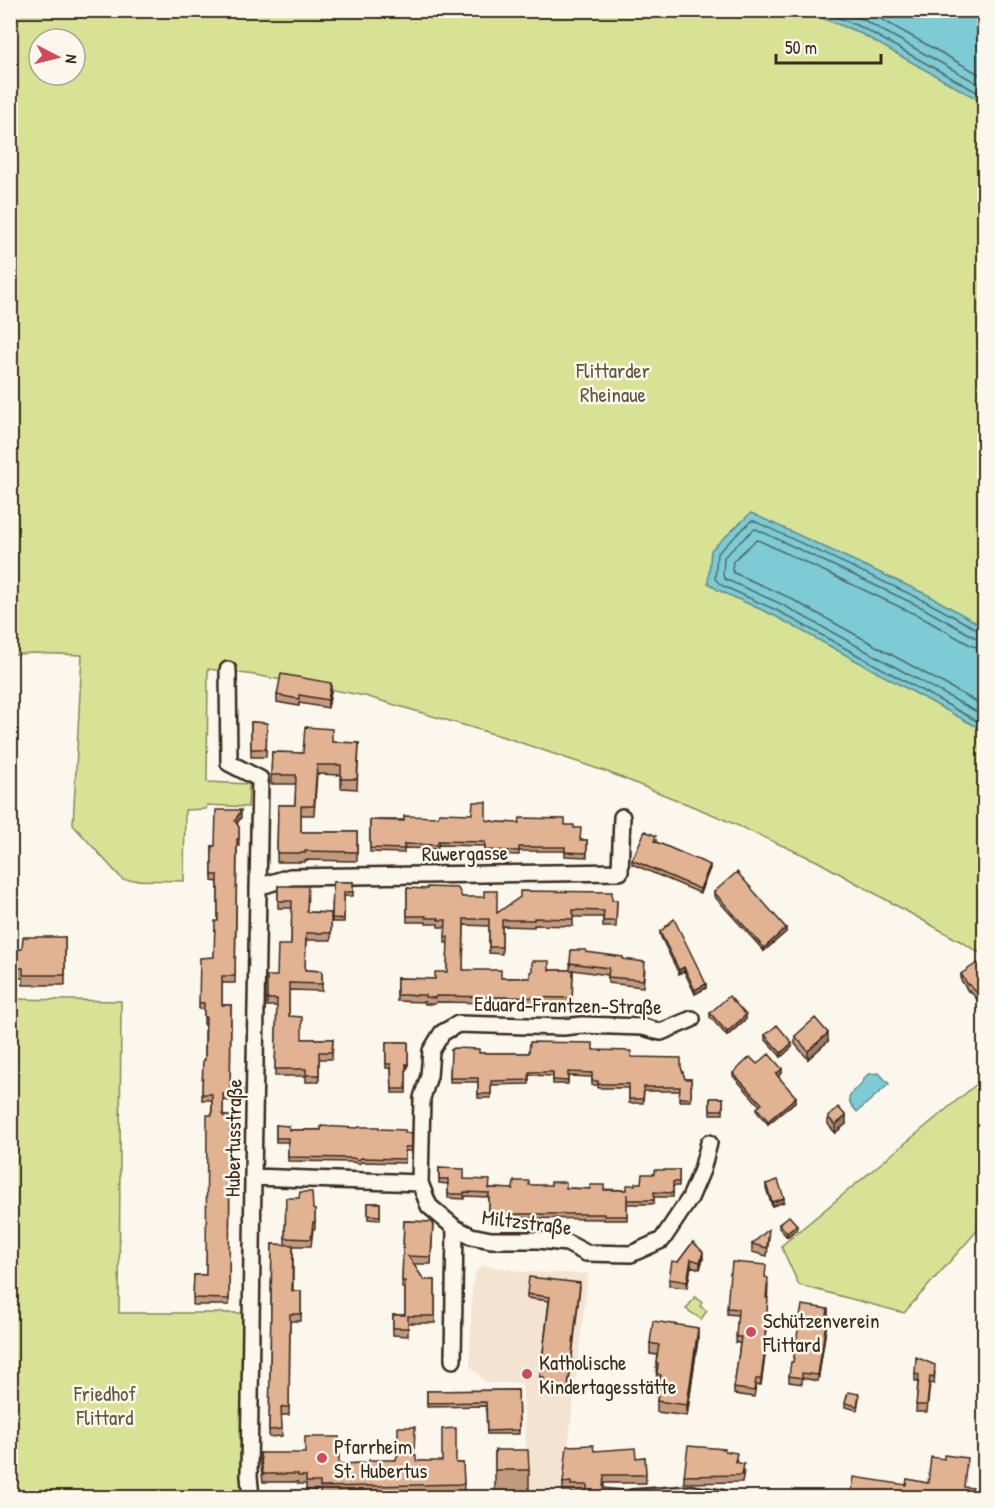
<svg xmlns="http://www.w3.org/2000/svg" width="995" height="1508" font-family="'Patrick Hand',sans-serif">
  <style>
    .built { fill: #f4e3d1 }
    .green { fill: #d7e295; stroke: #89865a; stroke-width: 1.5; fill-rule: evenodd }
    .water { fill: #7bcbd5; stroke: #618b8c; stroke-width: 1.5 }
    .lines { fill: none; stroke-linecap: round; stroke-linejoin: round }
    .shore { stroke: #556a67; stroke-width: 1.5 }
    .street-casing { stroke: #3b2a1e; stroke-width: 20 }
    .street { stroke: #fbf7ec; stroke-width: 15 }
    .wall { fill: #c29a7e; stroke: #3b2a1e; stroke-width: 1.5 }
    .shaded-wall { fill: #9e7d67; stroke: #3b2a1e; stroke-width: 1.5 }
    .building { fill: #e2b393; stroke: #3b2a1e; stroke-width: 1.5 }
    .poi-dot { fill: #d1495b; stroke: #fbf7ec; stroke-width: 2 }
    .labels { text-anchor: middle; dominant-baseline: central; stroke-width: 5; stroke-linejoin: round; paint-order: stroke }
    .park-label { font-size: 21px; fill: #62583c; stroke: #fbf7ec }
    .street-label { font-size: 21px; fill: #3b2a1e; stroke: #fbf7ec }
    .poi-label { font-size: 21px; fill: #3b2a1e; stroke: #fbf7ec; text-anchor: start }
  </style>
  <rect width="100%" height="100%" fill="#fbf7ec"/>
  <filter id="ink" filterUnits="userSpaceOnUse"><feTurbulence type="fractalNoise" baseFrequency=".0167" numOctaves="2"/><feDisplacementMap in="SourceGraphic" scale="12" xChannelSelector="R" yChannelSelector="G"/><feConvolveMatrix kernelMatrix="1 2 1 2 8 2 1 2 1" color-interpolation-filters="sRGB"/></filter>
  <g filter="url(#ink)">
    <path class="built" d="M482,1265L524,1272L588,1274L563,1491L529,1492L522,1383H487L470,1366L472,1286L475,1274Z"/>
    <path class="green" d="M11,11H984V956L965,944L817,861L714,815L610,773L507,738L365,696L255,675L208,669L207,782L249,784L248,807L207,805L206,809L185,810L184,881L123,880L73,825L82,655L32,653L11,655ZM39,39H75V75H39Z
      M11,999L121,1001L119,1313H242L243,1497L11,1498Z
      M984,1078V1223L904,1313L799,1285L781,1246Z
      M695,1297L702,1302L700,1306L707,1311L701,1319L686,1309Z"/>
    <path class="water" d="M804,11H984V103L858,32Z
      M751,513L930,596L984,627V731L775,616L718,590L708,583L711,550Z
      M879,1073L889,1084L857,1112L850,1103L849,1098L853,1091L860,1086L866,1076L869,1074Z"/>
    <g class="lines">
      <path class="shore" d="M820,10L861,27L984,96
        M840,10L864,20L984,87
        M865,10L984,77
        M984,632L980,631L927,602L754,521H751L717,554L715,579L721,585L778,611L984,725
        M984,639L976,638L923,608L756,529L753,530L724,557L723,575L725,579L781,604L984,716
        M984,648L972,646L919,616L758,540L755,541L733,561L732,570L734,573L786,596L984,706"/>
      <g class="street-casing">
        <path id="street" d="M228,670L229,763L260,779L253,1177L249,1476L251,1498
          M258,887L290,877L620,872L622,817
          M253,1177L420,1183L422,1098L429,1076L431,1051L442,1033L458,1024L563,1027L582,1025L643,1027L661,1032L692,1019
          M420,1183L429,1206L455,1228L471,1236L491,1240H538L567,1243L586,1253L631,1254L662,1240L690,1198L702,1170L709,1143
          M453,1360L455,1228
          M632,1498L691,1494L720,1498"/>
      </g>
      <use href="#street" class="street"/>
    </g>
    <path class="wall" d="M331,691L328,708L299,703V706L277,702V695Z
      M251,722L267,723L266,757H251Z
      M332,742L359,743L357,789L341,788V775L317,774L314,815H301V832H357V861L305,860V862H277L278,805H295L296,784H271L272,752L303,753Z
      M241,817L237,824L239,827V846H237L235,983H222V1005H231L230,1101L223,1100V1116H230L229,1305H193L194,1275H206L212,1100H202L203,1060H205V1024H204V1010L199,1009V1003L214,957L218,921V882L212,881V846H215Z
      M370,820H486L497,822L565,825L574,828L581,840H587V857L565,856V851H519V855L485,854V846L438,845V849L404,848V853L370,852Z
      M656,840V842L710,868L700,893L632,864V860Z
      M333,882H353V896H344V922H332Z
      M278,886L307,912L331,913V940H306L305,970L322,971V991L289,990V1016L302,1039H333L332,1059H319V1082H306V1076H275L277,1006H267V999L291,945L292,908H278Z
      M407,888L462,897L497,913L617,900L616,927H603V917H573V926L534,925V927L502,926V954L489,953V926L464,925L463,970L501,978H530L549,970H570L571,950L623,959L645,968L643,987L608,983V975L573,970L572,1004L436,1002L435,1004H425V1002L397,1001V978L435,979L447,972L448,943H445L446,927H438V924H426V922H407Z
      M714,892L786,932L764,951L714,896Z
      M660,932L706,988L695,994L684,971L679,974L660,935Z
      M65,937V985H23V978H10L11,950L22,949Z
      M961,974L984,980L983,981L984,983V1007L969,990L968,991L961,980Z
      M710,1013L746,1019L727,1036L710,1017Z
      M765,1035L792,1047L781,1057L765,1039Z
      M795,1036L828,1041L808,1059L795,1044Z
      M386,1042H408V1068H406V1093H392L391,1068H386Z
      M451,1050L479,1053H529L593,1050L681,1068L685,1079H691V1101H679L680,1091H644L643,1103H629V1088H598V1085H592V1077L568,1076V1084H553V1076L529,1075V1084L491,1085V1098H478V1082H450Z
      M757,1064L782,1073L778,1076L796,1101L768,1124L757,1112V1108L760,1106L733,1076V1073Z
      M710,1098H723V1114H710Z
      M828,1117L846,1124L835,1133L828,1124Z
      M276,1125L289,1130L379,1129L411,1133V1151H405V1163L361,1162L359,1164L353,1162L288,1161V1142H276Z
      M439,1168L464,1179L489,1188L513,1189L529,1185L566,1188L627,1190L635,1185L641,1183L654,1174L679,1170V1186H673V1197H654V1204H627V1198V1220H604V1219L514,1218V1222H489V1197L464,1196V1199L448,1198V1184L439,1183Z
      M766,1184L784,1202L772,1206L766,1188Z
      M286,1198L315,1210V1229H313L311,1246H293V1291H301V1321H290L289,1415H281L282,1436L269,1437L272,1244L285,1245Z
      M368,1203H380V1220L368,1219Z
      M404,1221L433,1222L431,1264H413L424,1280H435V1323H408V1336L393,1335V1315H405V1288H402Z
      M779,1224L797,1229L787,1237L779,1228Z
      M769,1237L767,1256L752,1252V1244Z
      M693,1242L703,1258L700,1269L691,1266L687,1288L669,1286V1279L678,1262Z
      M765,1277L768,1284L765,1349V1355L761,1385H756L754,1397L734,1394V1388L740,1343H736L738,1315L727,1314V1308Z
      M580,1287L568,1392L543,1389V1381H540V1377L549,1301L527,1298V1294Z
      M828,1315L818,1381L802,1378V1384L789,1382V1376L793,1362Z
      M698,1339L687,1416L657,1412V1401L659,1386L657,1385L656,1363L657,1355L650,1354V1343Z
      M935,1372L934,1384L930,1383L927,1412H916L918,1382L915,1381V1374Z
      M518,1390L519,1434H487L486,1406L427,1407V1391Z
      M859,1398L857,1410L845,1407V1403Z
      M495,1450L529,1470V1493L495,1492Z
      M594,1451L636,1458L645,1457L646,1483H604V1488L624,1495L571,1493V1491H563V1483Z
      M725,1451L737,1460V1462L744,1471L742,1482L684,1483V1476Z
      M260,1453L339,1464L369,1463L396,1460L414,1455L416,1461L463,1463L464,1492L320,1495V1490H306V1484H298V1482H263L260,1461Z"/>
    <path class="shaded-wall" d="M331,683V691L328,708V700Z
      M241,810V817L235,827V821Z
      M710,865V868L700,893V889Z
      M786,928V932L764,951V948Z
      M684,967V971L679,974V970Z
      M984,974V980L980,983V977Z
      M706,984V988L695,994V990Z
      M746,1015V1019L727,1036V1032Z
      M828,1033V1041L808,1059V1051Z
      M792,1043V1047L781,1057V1053Z
      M782,1069V1073L776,1078V1074Z
      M796,1097V1101L768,1124V1121Z
      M846,1116V1124L835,1133V1125Z
      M784,1198V1202L772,1206V1202Z
      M797,1225V1229L787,1237V1233Z
      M703,1252V1258L700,1269V1262Z
      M691,1259V1266L687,1288V1282Z
      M828,1309V1315L818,1381V1375Z
      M698,1328V1339L687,1416V1405Z
      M765,1349V1355L761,1385V1379Z"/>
    <path class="building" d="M281,674L331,683L328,700L299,695V699L277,695Z
      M251,722L267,723L266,749H251Z
      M305,727L332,729V742L359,743L357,779H341V765H317L314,806H301V832H357V852L305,851V853H277L278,805H295L296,775H271L272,752L303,753Z
      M473,802H486V820L497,822L519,823L520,818L565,819V825H574V828H581L580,840H587V853L565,852V847H519V851L485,850V842L438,841V845L404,844V849L370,848V820L404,821V816L438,817L439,813L472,814Z
      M216,810H241L235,821L239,827V839H237L235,976H222V1005H231L230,1094H223V1116H230L229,1299L193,1298L194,1275H206L207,1115H212V1094H202L203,1060H205L206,1017H204V1003H199L200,958L214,957L215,921H218V875H212V846H215Z
      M645,831L656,836L654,841L710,865L700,889L632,860Z
      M737,872L786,928L764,948L714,892Z
      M333,882H353V892H344V919L332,918Z
      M278,886H308L307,912L331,913V933H306L305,970L322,971V984L289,983V1016L302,1017V1039H333L332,1052H319V1075H306V1069H275L277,999H267V976H277L278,945H291L292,901H278Z
      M427,887L458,888L462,897H484V891H497V913L520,897V891L612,892V900H617L616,921H603L604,911L573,910V919L534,918V920H502V947H489V919H464L463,970H501V978H530V972L532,971V961H549V970H573L572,998L436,996L435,998L425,997V995H397V978L435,979V972H447L448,937H445L446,920H438L439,918H426V916H407V888L427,889Z
      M674,919L706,984L695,990L684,967L679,970L660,932Z
      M23,937H65V975H23V968H10L11,950L22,949Z
      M571,950H586V952L623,957V959L645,962L643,980L608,977L609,968L570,963Z
      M977,963L984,974L980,977L984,983V1001L969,984L968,985L961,974Z
      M729,996L746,1015L727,1032L710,1013Z
      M815,1018L828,1033L808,1051L795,1036Z
      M777,1025L792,1043L781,1053L765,1035Z
      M386,1042H408V1065L406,1064V1089H392L391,1064H386Z
      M530,1042L593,1043V1050L631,1051V1057L681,1058V1067L685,1079H691V1098H679L680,1087H644L643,1099H629V1084H598V1081H592V1073L568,1072V1081L553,1080V1072H529V1080L491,1081V1094H478V1078H450L451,1050L454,1048L479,1049V1053H529Z
      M769,1054L782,1069L776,1074L796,1097L768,1121L757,1108L762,1104L733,1073L750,1057L757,1064Z
      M710,1098H723V1110H710Z
      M838,1107L846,1116L835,1125L828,1117Z
      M276,1125L289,1126V1130H321V1126L357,1128L359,1127H379V1129L405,1130V1133H411V1147H405V1159L361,1158L359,1160L353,1158L288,1157V1138H276Z
      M439,1168L464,1169V1179L490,1180L489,1190V1188L513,1189L514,1181H529V1185H551V1182H566V1188L590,1189V1185H604V1190H627V1185H635V1183H641L642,1174H654V1170H679V1182H673V1193L654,1192V1200H627V1194V1216H604V1214H514V1218H489V1193L464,1192V1194H448V1179H439Z
      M778,1180L784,1198L772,1202L766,1184Z
      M300,1192H312L313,1209L315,1210V1222H313L311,1239L285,1238L286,1198H299Z
      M368,1203H380V1216L368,1215Z
      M789,1216L797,1225L787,1233L779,1224Z
      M404,1221L433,1222L431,1257L408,1256L424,1280H435V1316H408V1328H393V1315H405V1281H402Z
      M769,1229L767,1248L752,1244Z
      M693,1242L703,1252L700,1262L691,1259L687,1282L669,1279L672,1261L678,1262Z
      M272,1244L293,1245L292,1291H301V1314H290L289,1407H281L282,1429L269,1430Z
      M732,1262L766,1265L765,1277L768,1278L766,1298H768L764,1349H765L761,1379H756L754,1391L734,1388L741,1337H736L738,1309L727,1308L730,1273H731Z
      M529,1277L580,1283L568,1388L543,1385L544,1377H540L550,1297L527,1294Z
      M802,1305L828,1309L818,1375L802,1373V1378L789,1376L791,1362H793Z
      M653,1321L698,1328L687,1405L657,1401L661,1375L657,1374L658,1363H656L659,1345L650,1343Z
      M916,1357L935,1365L934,1377L930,1376L927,1405H916L919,1375L915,1374Z
      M518,1390L519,1430L487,1431L486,1402L427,1403V1391Z
      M848,1392L859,1394L857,1406L845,1403Z
      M398,1427H415L414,1455H416V1461H442V1429L456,1428V1463H463L464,1484L320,1487V1482H306V1476H298V1474H263L260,1453H305V1437H339V1464L369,1463V1460H396L397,1455H398Z
      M593,1445L594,1451L635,1448L636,1458L645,1457L646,1475H604L603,1488L622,1490L624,1495L627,1497H587V1485H571V1482L563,1483L567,1446Z
      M688,1446L725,1449V1451L737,1453L735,1462L744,1464L742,1475L684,1476Z
      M495,1450H528L529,1470H495Z
      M944,1455L967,1458L964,1487L973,1488L971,1497H851L854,1477L906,1485L907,1479L928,1483L931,1457L944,1459Z
      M202,1492L217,1494V1497H201Z
      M683,1496L698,1497H656Z"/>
  </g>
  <g class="poi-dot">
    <circle cx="751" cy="1332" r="6"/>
    <circle cx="527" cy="1374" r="6"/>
    <circle cx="322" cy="1458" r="6"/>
  </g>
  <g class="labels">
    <g class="park-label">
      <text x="613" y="370">Flittarder<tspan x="613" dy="24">Rheinaue</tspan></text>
      <text x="105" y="1393">Friedhof<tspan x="105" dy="24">Flittard</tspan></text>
    </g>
    <g class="street-label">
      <text transform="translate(465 853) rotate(-1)">Ruwergasse</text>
      <text transform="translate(568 1005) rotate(1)">Eduard-Frantzen-Straße</text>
      <text transform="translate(233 1138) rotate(-89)">Hubertusstraße</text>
      <text transform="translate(527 1222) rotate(7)">Miltzstraße</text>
    </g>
    <g class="poi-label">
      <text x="763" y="1320">Schützenverein<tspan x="763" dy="24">Flittard</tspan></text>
      <text x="539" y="1362">Katholische<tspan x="539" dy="24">Kindertagesstätte</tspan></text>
      <text x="334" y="1446">Pfarrheim<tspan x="334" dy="24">St. Hubertus</tspan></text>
    </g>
  </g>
  <rect width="995" height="1508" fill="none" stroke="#fbf7ec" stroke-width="36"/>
  <rect x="18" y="18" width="959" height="1472" fill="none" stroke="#3b2a1e" stroke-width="2" filter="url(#ink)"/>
  <g transform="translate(57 57) rotate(97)"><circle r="28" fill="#fbf7ec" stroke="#aea59a" stroke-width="1.5"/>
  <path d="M0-4.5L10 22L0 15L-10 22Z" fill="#d1495b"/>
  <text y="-9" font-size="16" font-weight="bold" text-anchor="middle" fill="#3b2a1e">N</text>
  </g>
  <path d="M776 54v9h105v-9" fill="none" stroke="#3b2a1e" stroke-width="3"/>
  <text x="785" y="54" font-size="18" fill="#3b2a1e" stroke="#fbf7ec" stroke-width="4.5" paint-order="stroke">50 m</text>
</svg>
